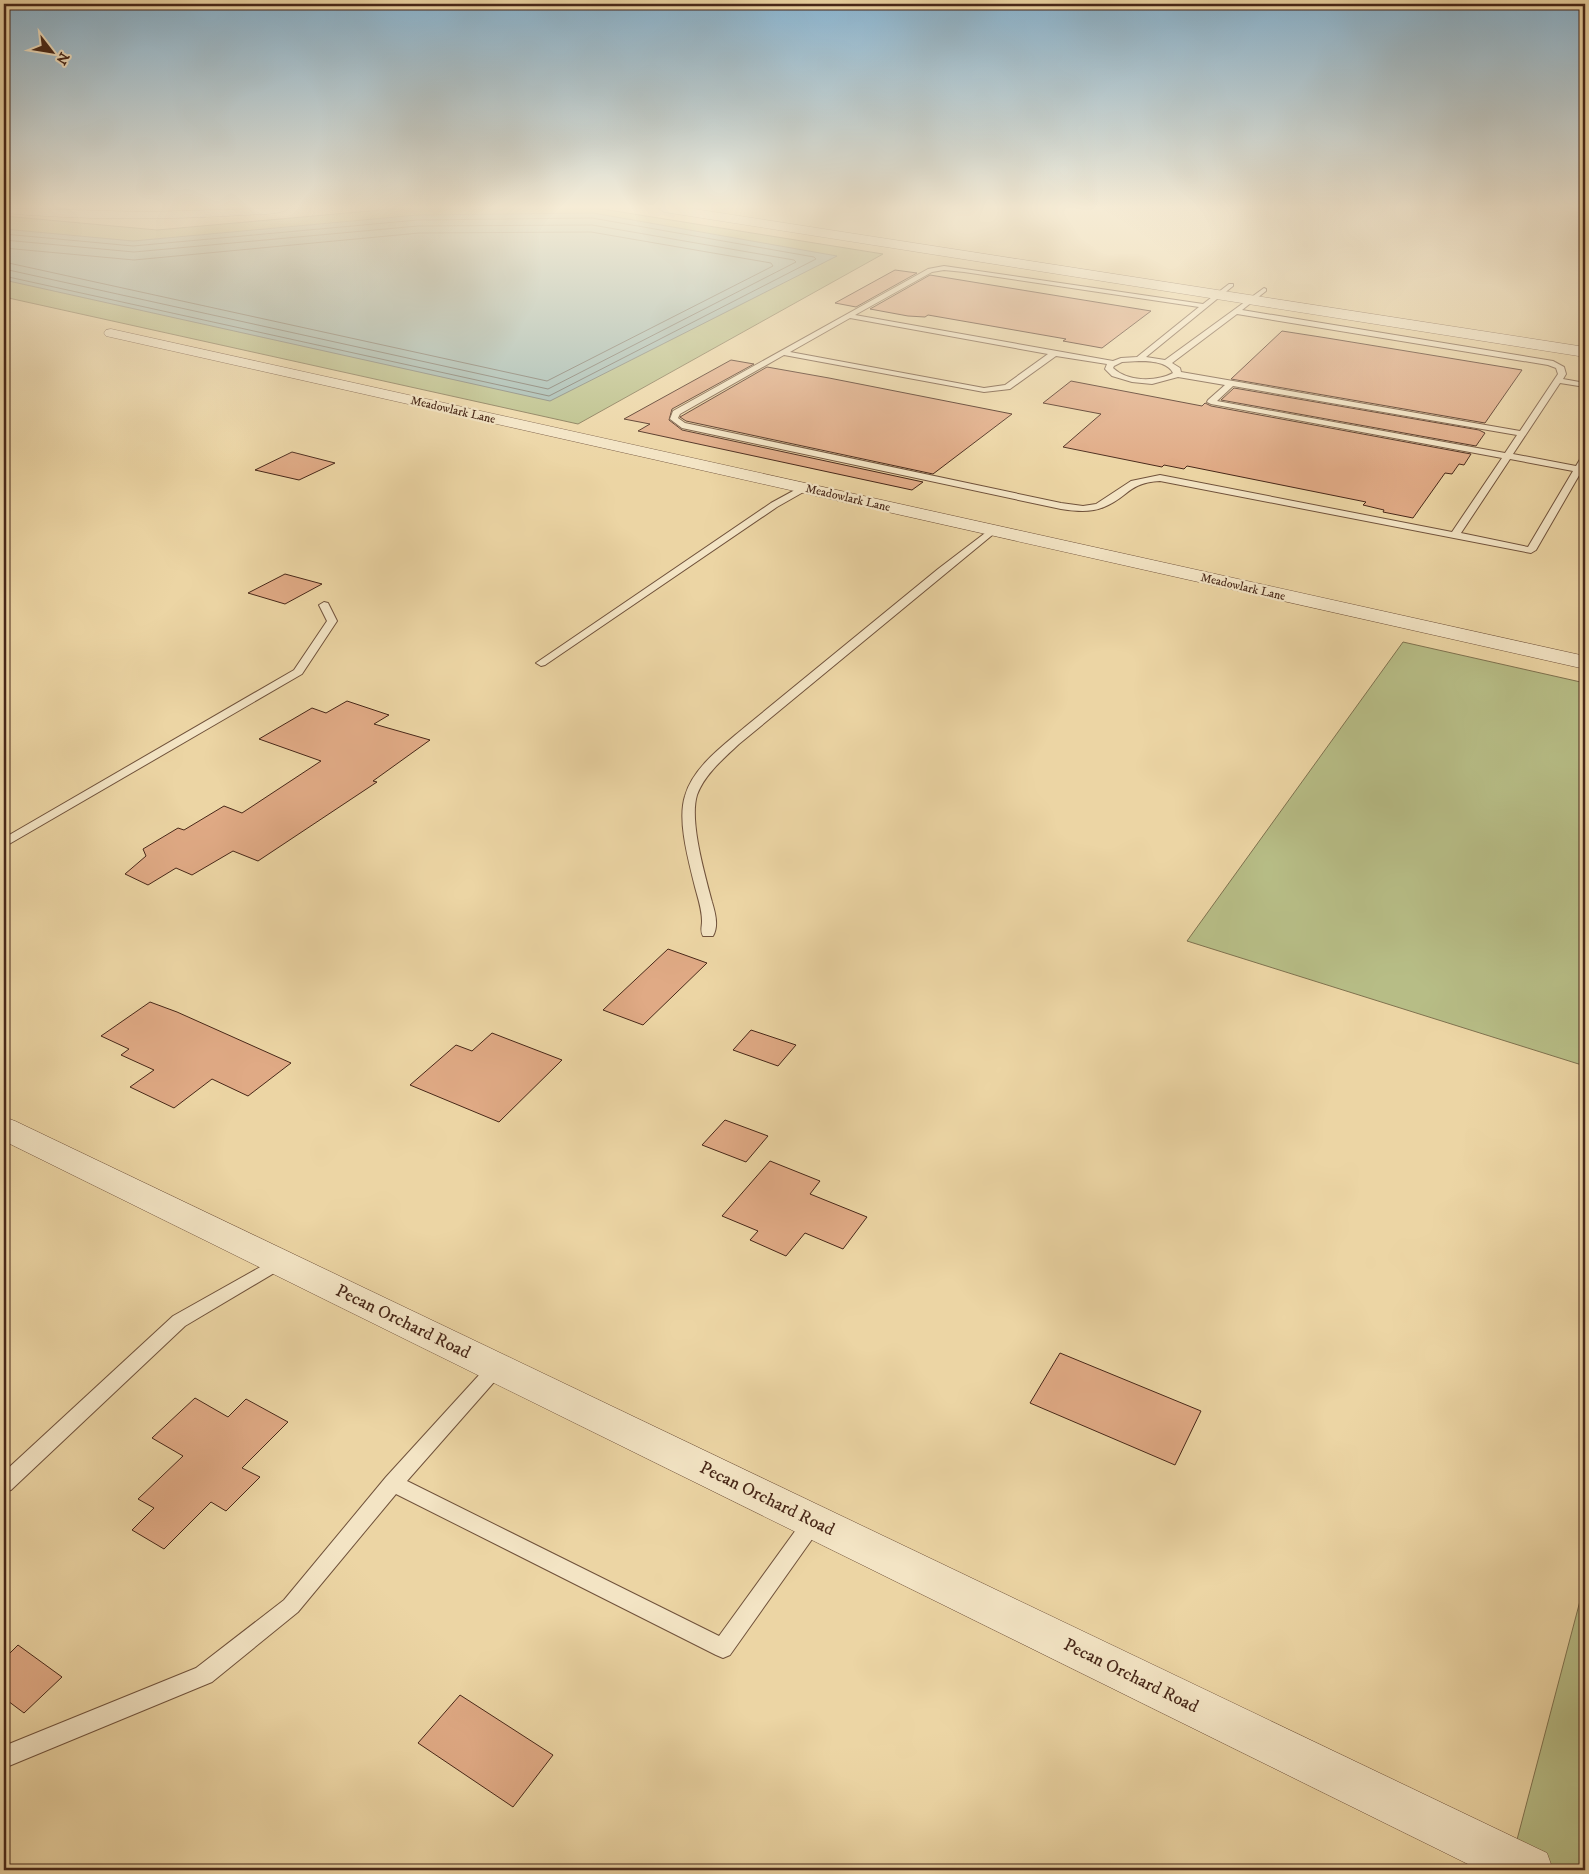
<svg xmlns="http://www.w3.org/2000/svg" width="1589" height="1874" font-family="'IM FELL DW Pica',serif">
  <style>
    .green { fill: #b7bd86; stroke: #7f724f }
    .water { fill: #9cb6b0; stroke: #7a7d73 }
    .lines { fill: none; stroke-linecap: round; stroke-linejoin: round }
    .shore { stroke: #726e64; stroke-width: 1 }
    .building { fill: #e0aa85; stroke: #472718 }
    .service-casing { stroke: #70523b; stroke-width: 2 }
    .minor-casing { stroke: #70523b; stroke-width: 1 }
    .tertiary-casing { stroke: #70523b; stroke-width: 1 }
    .service { fill: #f3e4c4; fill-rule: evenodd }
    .minor { fill: #f3e4c4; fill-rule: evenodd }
    .tertiary { fill: #f3e4c4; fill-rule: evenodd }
    .labels { text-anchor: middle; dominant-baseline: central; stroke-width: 4.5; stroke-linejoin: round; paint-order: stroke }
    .far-street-label { font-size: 12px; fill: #472718; stroke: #f3e4c4 }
    .near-street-label { font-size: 18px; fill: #472718; stroke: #f3e4c4 }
  </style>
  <rect width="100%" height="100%" fill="#ecd5a4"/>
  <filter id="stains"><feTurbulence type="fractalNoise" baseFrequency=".004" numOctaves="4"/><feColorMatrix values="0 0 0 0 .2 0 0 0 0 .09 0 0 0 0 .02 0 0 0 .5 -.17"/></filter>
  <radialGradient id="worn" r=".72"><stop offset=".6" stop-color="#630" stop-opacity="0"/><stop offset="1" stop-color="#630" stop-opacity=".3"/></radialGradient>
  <path class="green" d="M403,208H596L883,254L578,424L4,297V216L157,230Z
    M1403,642L1585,683V1066L1187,941Z
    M1585,1582V1870H1509Z"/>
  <path class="water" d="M593,213L837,256L550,401L4,280V229L133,241L418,215Z"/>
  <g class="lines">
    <path class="shore" d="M4,234L133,246L418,220L592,218L814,257L816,259L549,396L4,276
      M4,240L134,252L418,226L592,225L794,260L796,262L548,389L4,269
      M4,248L134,260L419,233L591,232L771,263L773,266L547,381L4,262"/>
  </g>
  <path class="building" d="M895,270L917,273L856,307L835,303Z
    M930,275L985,284L1151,311L1102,348L1063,341L1066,339L928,315L925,317L908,316L870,309Z
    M1282,331L1327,338L1522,370L1485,423L1231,379Z
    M731,360L754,364L672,409L669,420L682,430L923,482L912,490L638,431L650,424L624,419Z
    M767,367L829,378L1012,414L933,474L686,421L680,417Z
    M1071,381L1202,406L1205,403L1211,406L1471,454L1464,465L1459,464L1452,474L1445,473L1413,518L1383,512L1384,510L1363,505L1366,502L1187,466L1184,469L1164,465L1162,467L1063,447L1101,414L1043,403Z
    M1234,388L1479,430L1485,433L1476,446L1221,400Z
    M292,452L335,463L299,480L255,470Z
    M285,574L322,584L285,604L248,593Z
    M347,701L389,715L374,724L430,740L373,781L377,782L258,861L233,851L192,875L176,868L148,885L125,874L146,856L143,849L178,828L184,830L224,806L242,813L321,761L259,739L312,708L326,713Z
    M668,949L707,963L643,1025L603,1010Z
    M150,1002L177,1012L291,1063L248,1096L212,1079L174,1108L130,1087L154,1070L121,1055L129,1049L101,1036Z
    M751,1030L796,1045L778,1066L733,1050Z
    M492,1033L562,1060L499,1122L410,1085L456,1045L472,1051Z
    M725,1120L768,1136L746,1162L702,1145Z
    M770,1161L820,1181L810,1194L867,1217L843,1249L805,1233L786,1256L750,1240L758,1231L722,1216Z
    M1060,1353L1201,1411L1175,1465L1030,1403Z
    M195,1398L228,1417L246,1399L288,1422L242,1468L260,1477L226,1511L211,1502L164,1549L132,1530L154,1508L138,1499L183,1456L152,1438Z
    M18,1645L62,1677L24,1713L4,1698V1659Z
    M460,1695L553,1755L513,1807L418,1743Z"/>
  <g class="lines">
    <g class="service-casing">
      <path id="service" d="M944,266L1203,304L1229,284H1233V286L1146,357L1165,360L1264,288L1266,289V291L1242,310L1553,361L1564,367L1566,374L1563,379L1585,383V387L1560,383L1513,454L1576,466L1582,456L1585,455V465L1536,550L1531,553L1160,481C1127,483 1129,497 1104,507C1090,513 1075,511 1061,509L682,428L670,419L673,411L928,269ZM944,270L964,272L1199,307L1137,357L1121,358L1113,361L855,315L932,272ZM1237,314L1548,365L1556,368L1558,374L1520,431L1181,372L1180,368L1172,363ZM850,318L1048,354L1005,385L984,388L790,352ZM784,355L984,392L1010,389L1056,356L1107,364L1105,369L1112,376L1132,382L1152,384L1178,377L1225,385L1208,400L1207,402L1211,404L1502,458L1452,532L1160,475L1131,481L1096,504L1083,506L1061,503L685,423L678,418L680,414ZM1139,361C1150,361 1168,362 1173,373C1156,382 1128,382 1113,368L1114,366L1122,362ZM1233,386L1517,435L1505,453L1217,401ZM1510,459L1573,471L1528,547L1461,533Z
        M804,485L807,486V490L777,507L545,665L541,666L536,663L771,503Z
        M993,527L998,530L996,532L739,744C724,758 704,775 697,795C689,821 705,875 712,902C715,912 719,926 713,936H703C700,931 702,927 702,921C702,910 698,898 695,887C689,862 677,821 685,796C693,767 724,745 745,727L938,569Z
        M324,602L328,603L337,621L302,674L4,847V838L294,670L327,621L319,605Z
        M280,1256L286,1258L289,1262L286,1266L185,1326L11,1490L4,1492V1472L173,1316Z
        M496,1361L502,1363L505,1368L502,1373L407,1481L719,1636L806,1516L813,1514L820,1516L823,1522L820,1528L730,1655L723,1658L716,1655L396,1494L298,1612L212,1682L4,1768V1746L196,1668L284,1600L386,1477L490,1363Z"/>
    </g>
    <g class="minor-casing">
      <path id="minor" d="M111,329L1585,656V669L106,336L104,333L106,330Z
        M4,1117L15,1121L1547,1853L1553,1870H1480L4,1141Z"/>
    </g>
    <g class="tertiary-casing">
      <path id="tertiary" d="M4,208L143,212L289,208C283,215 255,214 245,215C164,220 84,220 4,213Z
        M658,208H688L1585,347V357L664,212Z"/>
    </g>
    <use href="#service" class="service"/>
    <use href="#minor" class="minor"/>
    <use href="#tertiary" class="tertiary"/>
  </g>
  <linearGradient id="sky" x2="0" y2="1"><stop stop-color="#89b5d2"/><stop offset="0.44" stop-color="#f6ecd6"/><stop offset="1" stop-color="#f6ecd6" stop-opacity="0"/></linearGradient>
  <rect width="1589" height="470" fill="url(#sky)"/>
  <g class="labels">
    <g class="far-street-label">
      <text transform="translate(453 410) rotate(13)">Meadowlark Lane</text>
      <text transform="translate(848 498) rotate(13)">Meadowlark Lane</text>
      <text transform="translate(1243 587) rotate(13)">Meadowlark Lane</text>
    </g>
    <g class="near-street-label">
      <text transform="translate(403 1322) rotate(26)">Pecan Orchard Road</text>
      <text transform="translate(767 1499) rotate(26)">Pecan Orchard Road</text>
      <text transform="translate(1131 1676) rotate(26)">Pecan Orchard Road</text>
    </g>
  </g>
  <rect width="1589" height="1874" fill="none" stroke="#ecd5a4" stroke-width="20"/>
  <rect x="5" y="5" width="1579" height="1864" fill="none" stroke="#472718" stroke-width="2.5"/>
  <rect x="10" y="10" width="1569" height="1854" fill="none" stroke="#472718"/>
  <g transform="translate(52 52) rotate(121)" stroke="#f3e4c4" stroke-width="4" paint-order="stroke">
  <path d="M0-4L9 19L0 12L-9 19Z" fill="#472718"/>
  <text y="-8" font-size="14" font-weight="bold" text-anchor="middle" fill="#472718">N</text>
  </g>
  <rect width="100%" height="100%" filter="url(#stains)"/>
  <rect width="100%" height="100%" fill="url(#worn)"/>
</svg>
